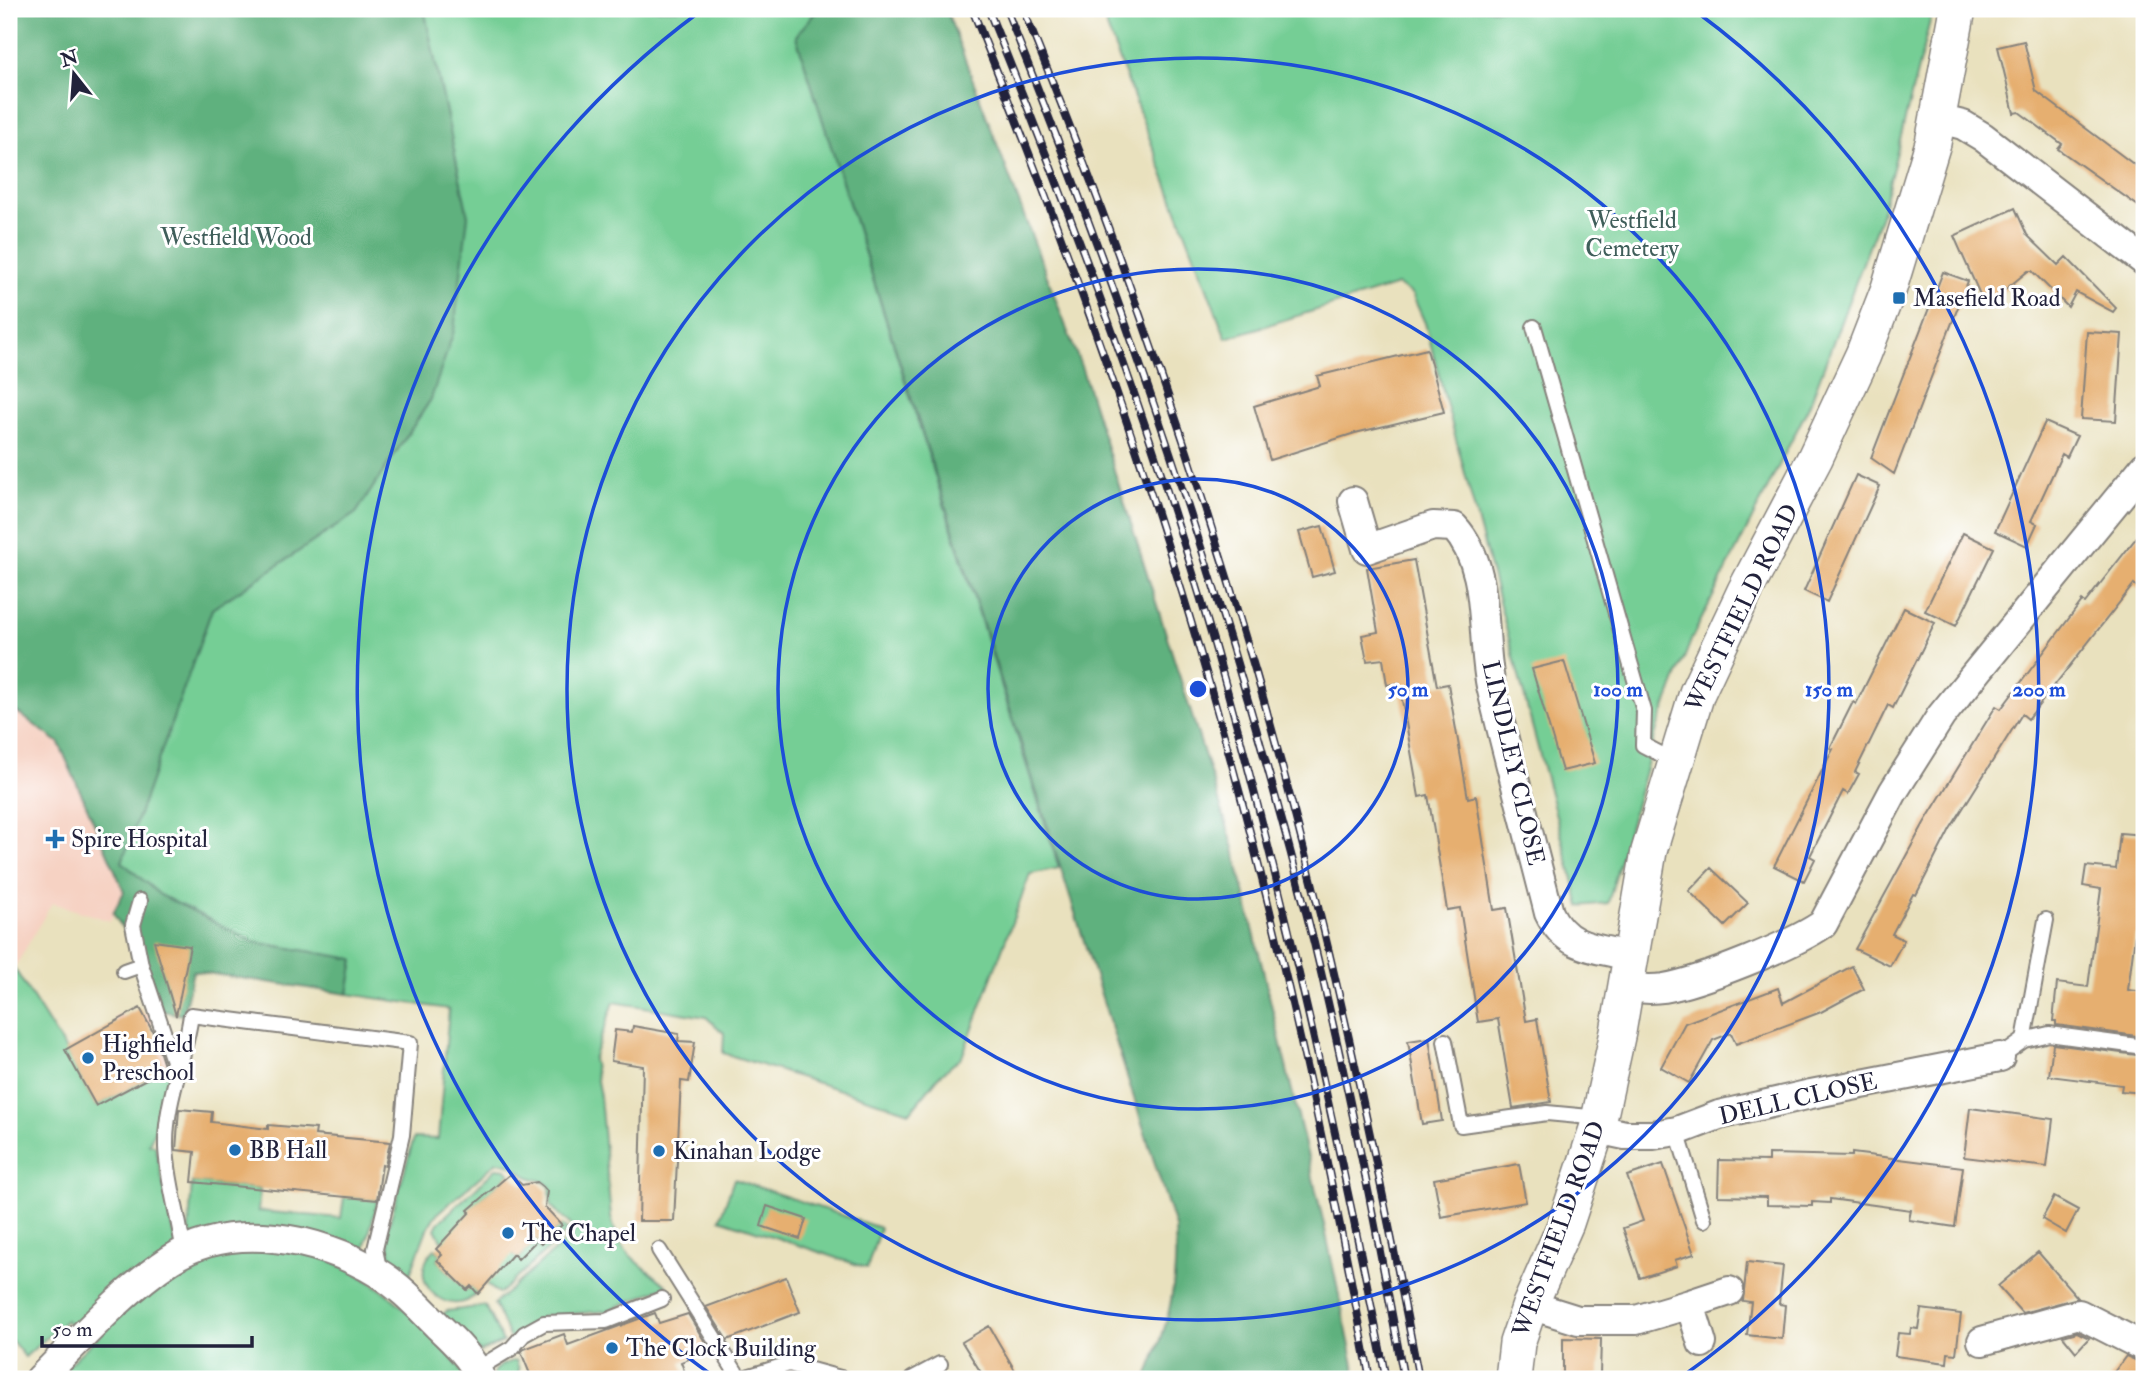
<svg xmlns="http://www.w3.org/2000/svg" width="2153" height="1388" font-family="'IM FELL Double Pica',serif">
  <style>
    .built { fill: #f6d2c3 }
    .green { fill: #74ce95; stroke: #4b7868; stroke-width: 2 }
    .forest { fill: #5fb17e; stroke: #406a5c; stroke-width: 2 }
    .building { fill: #e6af6f }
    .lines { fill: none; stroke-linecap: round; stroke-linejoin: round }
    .service-casing { stroke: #86827c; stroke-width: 18 }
    .minor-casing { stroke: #86827c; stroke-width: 32 }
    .tertiary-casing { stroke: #86827c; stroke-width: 38 }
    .service { stroke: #fff; stroke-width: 14 }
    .minor { stroke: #fff; stroke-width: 28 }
    .tertiary { stroke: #fff; stroke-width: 35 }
    .rail-casing { stroke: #22223b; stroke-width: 8 }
    .rail { stroke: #fff; stroke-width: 5; stroke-dasharray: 16; stroke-linecap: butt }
    .ring { fill: none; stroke: #1d4ed8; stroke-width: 3.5 }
    .poi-dot { fill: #1f6fb2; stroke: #fff; stroke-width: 2.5 }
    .labels { text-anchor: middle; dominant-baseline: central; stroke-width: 6; stroke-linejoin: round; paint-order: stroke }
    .park-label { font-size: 24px; fill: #3f5e5a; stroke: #fff }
    .poi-label { font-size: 24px; fill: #22223b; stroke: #fff; text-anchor: start }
    .street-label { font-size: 24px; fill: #22223b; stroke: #fff }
    .centre { fill: #1d4ed8; stroke: #fff; stroke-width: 3.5 }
    .ring-label { font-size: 21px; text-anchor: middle; font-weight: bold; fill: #1d4ed8; stroke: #fff; stroke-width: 6; stroke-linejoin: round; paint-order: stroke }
  </style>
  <rect width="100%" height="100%" fill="#fff"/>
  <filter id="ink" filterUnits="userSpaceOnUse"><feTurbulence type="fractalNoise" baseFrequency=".0143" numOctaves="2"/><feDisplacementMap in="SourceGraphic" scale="14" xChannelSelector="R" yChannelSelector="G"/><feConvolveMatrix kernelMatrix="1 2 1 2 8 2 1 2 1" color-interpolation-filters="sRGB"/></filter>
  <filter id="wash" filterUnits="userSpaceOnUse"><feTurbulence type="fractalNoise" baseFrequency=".00686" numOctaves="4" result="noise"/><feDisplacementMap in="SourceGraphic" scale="28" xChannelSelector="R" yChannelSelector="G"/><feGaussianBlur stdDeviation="1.57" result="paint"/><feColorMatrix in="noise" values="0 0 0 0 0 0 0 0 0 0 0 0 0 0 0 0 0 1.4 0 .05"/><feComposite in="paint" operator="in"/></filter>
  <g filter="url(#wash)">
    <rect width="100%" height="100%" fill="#e9e1be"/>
    <path class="built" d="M9,706L59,743L124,892L110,921L52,903L14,969L65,1049L116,1022L114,1017L121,1014L123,1017L136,1010L140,1016L149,1011L155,1022L149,1025L171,1066L157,1131L9,1119Z"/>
    <path class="green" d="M424,9H818L796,36L1059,868L1030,874L962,1057L939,1076L910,1112L723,1053L724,1033L706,1017L614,1002L593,1059L600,1097L611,1217C620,1257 639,1261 667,1286L607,1311L544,1316L510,1339L494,1304L571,1236L574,1228L551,1206L550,1187C542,1179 539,1181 529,1177C515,1171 519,1165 497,1162L435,1216L427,1229L407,1282L390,1255L387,1231L414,1138L438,1139L449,1009L348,994L354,959L254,942L160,895L122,862L212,609L356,513L431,399L468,216Z
      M1100,9H1933L1881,215L1809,406L1692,638L1657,729L1608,903L1580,906L1425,323L1412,294L1397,285L1226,338Z
      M14,968L65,1049L96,1106L171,1066L163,1111L149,1144L155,1145L177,1247L74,1334L66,1320L25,1357L9,1337V977Z
      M497,1168L506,1169L510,1174L469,1210L477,1219L450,1245L441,1240L435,1229L438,1223Z
      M734,1179L880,1228L867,1268L720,1219Z
      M192,1182L260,1189L258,1211L341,1218L344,1197L378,1200L365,1248L355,1250L188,1241Z
      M562,1225L568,1231L499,1294L486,1284L510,1251L518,1259L537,1240L542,1244Z
      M247,1244C271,1248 299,1249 321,1257C384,1279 428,1329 469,1379H53L139,1298L193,1259Z
      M435,1249L442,1255L437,1260L467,1290L471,1286L477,1293C451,1323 401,1280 435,1249Z
      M485,1306L503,1342L480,1352L442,1315L447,1311Z
      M516,1360L519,1370L516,1379H495L493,1373L501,1365Z"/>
    <path class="forest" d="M9,9H424L468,216L454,331L431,399L356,513L212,609L122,862L160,895L254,942L354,959L348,994L193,971L183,1015L162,1011L149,972L113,913L124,892L121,884L59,743L9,706Z
      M818,9H946L1082,369L1233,845L1323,1220L1357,1379H1146C1169,1324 1178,1286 1175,1227L796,36Z"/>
    <g id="blocks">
      <path class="building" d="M2024,41L2036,91L2144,172V210L2058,149L2062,144L2019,112L2014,113L1998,47Z
        M2015,208L2027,235L2058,265L2066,257L2116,308L2113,312L2076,292L2068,307L2032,271H2028L1985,306L1954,236Z
        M1943,272L1968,281L1894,474L1871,458Z
        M2087,332L2122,334L2116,421L2081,419Z
        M1427,349L1444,412L1355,433L1270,460L1254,406L1320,386L1317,376Z
        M2045,422L2077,436L2067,457L2062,454L2031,521L2037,524L2027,546L1995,531Z
        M1856,475L1880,486L1827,602L1804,591Z
        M1322,526L1335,571L1312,577L1299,532Z
        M2144,528V593L2134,584L2028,719L2022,714L1950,829L1916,895L1913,894L1892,934L1904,940L1890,966L1855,949L1924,823L1996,706L2001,709L2082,601L2085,603Z
        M1963,533L1994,548L1956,626L1925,611Z
        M1414,560L1437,686L1448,684L1468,798L1476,796L1494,910L1507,908L1526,1021L1537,1019L1551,1102L1513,1108L1498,1019L1478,1022L1460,908L1447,910L1428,795L1419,797L1399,683L1387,685L1383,659L1367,661L1362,635L1378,632L1367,568Z
        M1904,608L1935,623L1893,708L1888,705L1855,772L1859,774L1848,794L1843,791L1810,856L1815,859L1804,881L1774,866L1833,749L1830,748L1853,702L1856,704Z
        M1564,661L1595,763L1562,771L1532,669Z
        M2120,833L2144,835V936L2135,935L2128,990L2144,992V1037L2056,1025V1021H2053L2057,983L2088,987L2101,889L2083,886L2086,866L2116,869Z
        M1711,868L1748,903L1725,926L1689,891Z
        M154,941L190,946L176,1016Z
        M1852,966L1864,989L1821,1012L1736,1044L1731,1033L1713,1040L1689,1083L1661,1067L1685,1023L1778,988L1783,1003Z
        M140,1008L154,1034L165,1069L96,1106L65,1050Z
        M633,1026L679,1034L678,1041L695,1042L689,1082L681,1081L674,1221H639L643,1066L611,1061L615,1030L632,1032Z
        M1429,1038L1442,1121L1422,1124L1408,1041Z
        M2053,1044L2144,1056V1093L2121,1091L2122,1085L2049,1076Z
        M1970,1108L2053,1119L2047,1167L1964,1157Z
        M179,1109L212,1112L211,1122L268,1129V1125L316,1129L315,1135L390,1142L385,1166L382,1165L377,1200L192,1182L195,1152L176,1150Z
        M1852,1153L1963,1167L1955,1227L1909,1220L1911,1210L1830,1199V1203L1812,1202V1206L1767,1205V1197L1718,1196L1719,1160L1768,1161V1154L1852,1156Z
        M1519,1164L1526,1202L1441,1217L1434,1179Z
        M1663,1164L1694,1254L1675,1260L1677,1266L1640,1278L1623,1228L1643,1221L1627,1176Z
        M510,1174L522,1185L537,1182L542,1186L547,1191L545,1207L562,1225L541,1244L537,1240L518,1259L513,1254L478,1294L471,1286L467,1290L437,1260L442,1255L436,1249L470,1212L468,1210Z
        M2054,1197L2078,1210L2066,1233L2042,1219Z
        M767,1206L806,1219L800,1239L761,1226Z
        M2038,1252L2078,1298L2022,1313L1998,1286Z
        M1747,1262L1783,1266L1779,1304L1785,1305L1782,1339L1747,1335L1751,1302L1743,1301Z
        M786,1277L800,1312L727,1340L706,1307Z
        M1921,1309L1961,1314L1956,1354L1948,1353L1947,1363L1895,1356L1898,1333L1910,1334L1911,1328L1918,1329Z
        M655,1313L659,1323L688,1314L708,1347L697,1351L699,1355L681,1362L685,1373L667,1379H532L521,1352L524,1349L564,1334L568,1345Z
        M989,1326L1020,1379H985L962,1342Z
        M2077,1332L2089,1338L2076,1352L2063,1336Z
        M1563,1338L1601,1339L1600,1375H1596L1595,1379H1563Z
        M2126,1356L2144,1364V1379H2109Z"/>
    </g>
  </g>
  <g filter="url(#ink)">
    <use href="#blocks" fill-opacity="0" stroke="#86827c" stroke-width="2"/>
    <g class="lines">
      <g class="service-casing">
        <path id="service" d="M1534,327L1644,711L1643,745L1676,762
          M140,901L133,925L141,965L176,1070
          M124,971L141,965
          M2024,1040L2046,920
          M1445,1041L1461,1125L1547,1113L1600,1118
          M2000,1057L2024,1040L2049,1034L2144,1047
          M1677,1131L1704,1220
          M659,1250L740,1379
          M184,1254C180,1221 167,1179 166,1147C165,1101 185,1059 191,1015L410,1043L402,1135L375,1249L380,1273
          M477,1369L512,1348L524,1334L544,1323L606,1321L662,1299
          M740,1379L789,1364L844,1379
          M912,1379L940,1364"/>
      </g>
      <g class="minor-casing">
        <path id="minor" d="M1938,119L1963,125L1983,137L2144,261
          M1353,501L1367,549L1433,526L1454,527C1492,568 1480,635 1491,686C1509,762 1530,837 1549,913C1566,949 1596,948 1631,956
          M1626,987C1639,989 1650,990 1664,988C1700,982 1793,945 1823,924L1893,792L1941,716L2144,467
          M1597,1129L1625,1135H1653L1677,1131L1719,1115L1811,1094L2000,1057
          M1690,1304L1729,1291
          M1530,1305L1578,1320H1636L1690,1304L1702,1343
          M1982,1341L2079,1314L2144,1347
          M40,1379C79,1340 124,1290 170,1260C230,1220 320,1237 378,1273C401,1287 419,1307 438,1326C455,1342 472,1358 481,1379"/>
      </g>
      <g class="tertiary-casing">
        <path id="tertiary" d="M1513,1379L1517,1343L1530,1305L1566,1223L1597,1129L1618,1032L1649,851L1697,693L1745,591L1815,458L1863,355L1889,288L1933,143L1958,9"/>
      </g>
      <use href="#service" class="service"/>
      <use href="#minor" class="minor"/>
      <use href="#tertiary" class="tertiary"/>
      <g class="rail-casing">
        <path id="rail" d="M972,9C1062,231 1144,456 1210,686C1276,914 1326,1146 1370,1379
          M988,9C1078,230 1162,456 1226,686C1289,915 1340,1146 1386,1379
          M1006,9C1129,313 1234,624 1314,943C1349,1087 1377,1233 1404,1379
          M1023,9C1112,226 1190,448 1256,673C1323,905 1374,1142 1419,1379"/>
      </g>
      <use href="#rail" class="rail"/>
    </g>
  </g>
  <g class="ring">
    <circle cx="1198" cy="689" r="210"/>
    <circle cx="1198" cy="689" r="420"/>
    <circle cx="1198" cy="689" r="631"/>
    <path d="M716 1378A841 841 0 0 1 698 13M1698 13A841 841 0 0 1 1680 1378"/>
  </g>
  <g class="poi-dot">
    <rect x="1892" y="291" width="14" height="14" rx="3.5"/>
    <path d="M51.5 828.5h7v7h7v7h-7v7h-7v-7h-7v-7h7z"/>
    <circle cx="88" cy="1058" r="7"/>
    <circle cx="235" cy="1150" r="7"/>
    <circle cx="659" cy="1151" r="7"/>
    <circle cx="508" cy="1233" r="7"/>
    <circle cx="612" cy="1348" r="7"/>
  </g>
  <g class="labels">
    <g class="park-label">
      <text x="1632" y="220">Westfield<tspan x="1632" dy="28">Cemetery</tspan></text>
      <text x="236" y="237">Westfield Wood</text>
    </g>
    <g class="poi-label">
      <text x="1913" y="298">Masefield Road</text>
      <text x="71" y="839">Spire Hospital</text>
      <text x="102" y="1044">Highfield<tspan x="102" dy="28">Preschool</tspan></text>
      <text x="249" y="1150">BB Hall</text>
      <text x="673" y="1151">Kinahan Lodge</text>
      <text x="522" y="1233">The Chapel</text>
      <text x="626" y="1348">The Clock Building</text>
    </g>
    <g class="street-label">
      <text transform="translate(1742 608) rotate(-64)">WESTFIELD ROAD</text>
      <text transform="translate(1513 763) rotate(77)">LINDLEY CLOSE</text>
      <text transform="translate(1798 1099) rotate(-13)">DELL CLOSE</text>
      <text transform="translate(1559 1229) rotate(-70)">WESTFIELD ROAD</text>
    </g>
  </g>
  <circle cx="1198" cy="689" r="10" class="centre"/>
  <g class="ring-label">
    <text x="1408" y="696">50 m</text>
    <text x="1618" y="696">100 m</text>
    <text x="1829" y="696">150 m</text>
    <text x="2039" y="696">200 m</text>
  </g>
  <rect width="2153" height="1388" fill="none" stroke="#fff" stroke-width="35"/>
  <g transform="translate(74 74) rotate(343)" stroke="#ffffff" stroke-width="5" paint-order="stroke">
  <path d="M0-5L12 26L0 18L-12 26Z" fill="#22223b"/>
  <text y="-10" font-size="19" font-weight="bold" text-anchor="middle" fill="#22223b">N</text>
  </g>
  <path d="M42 1336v10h210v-10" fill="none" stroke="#22223b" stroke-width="3.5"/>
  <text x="52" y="1336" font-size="21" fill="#22223b" stroke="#ffffff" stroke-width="5" paint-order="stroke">50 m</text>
</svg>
